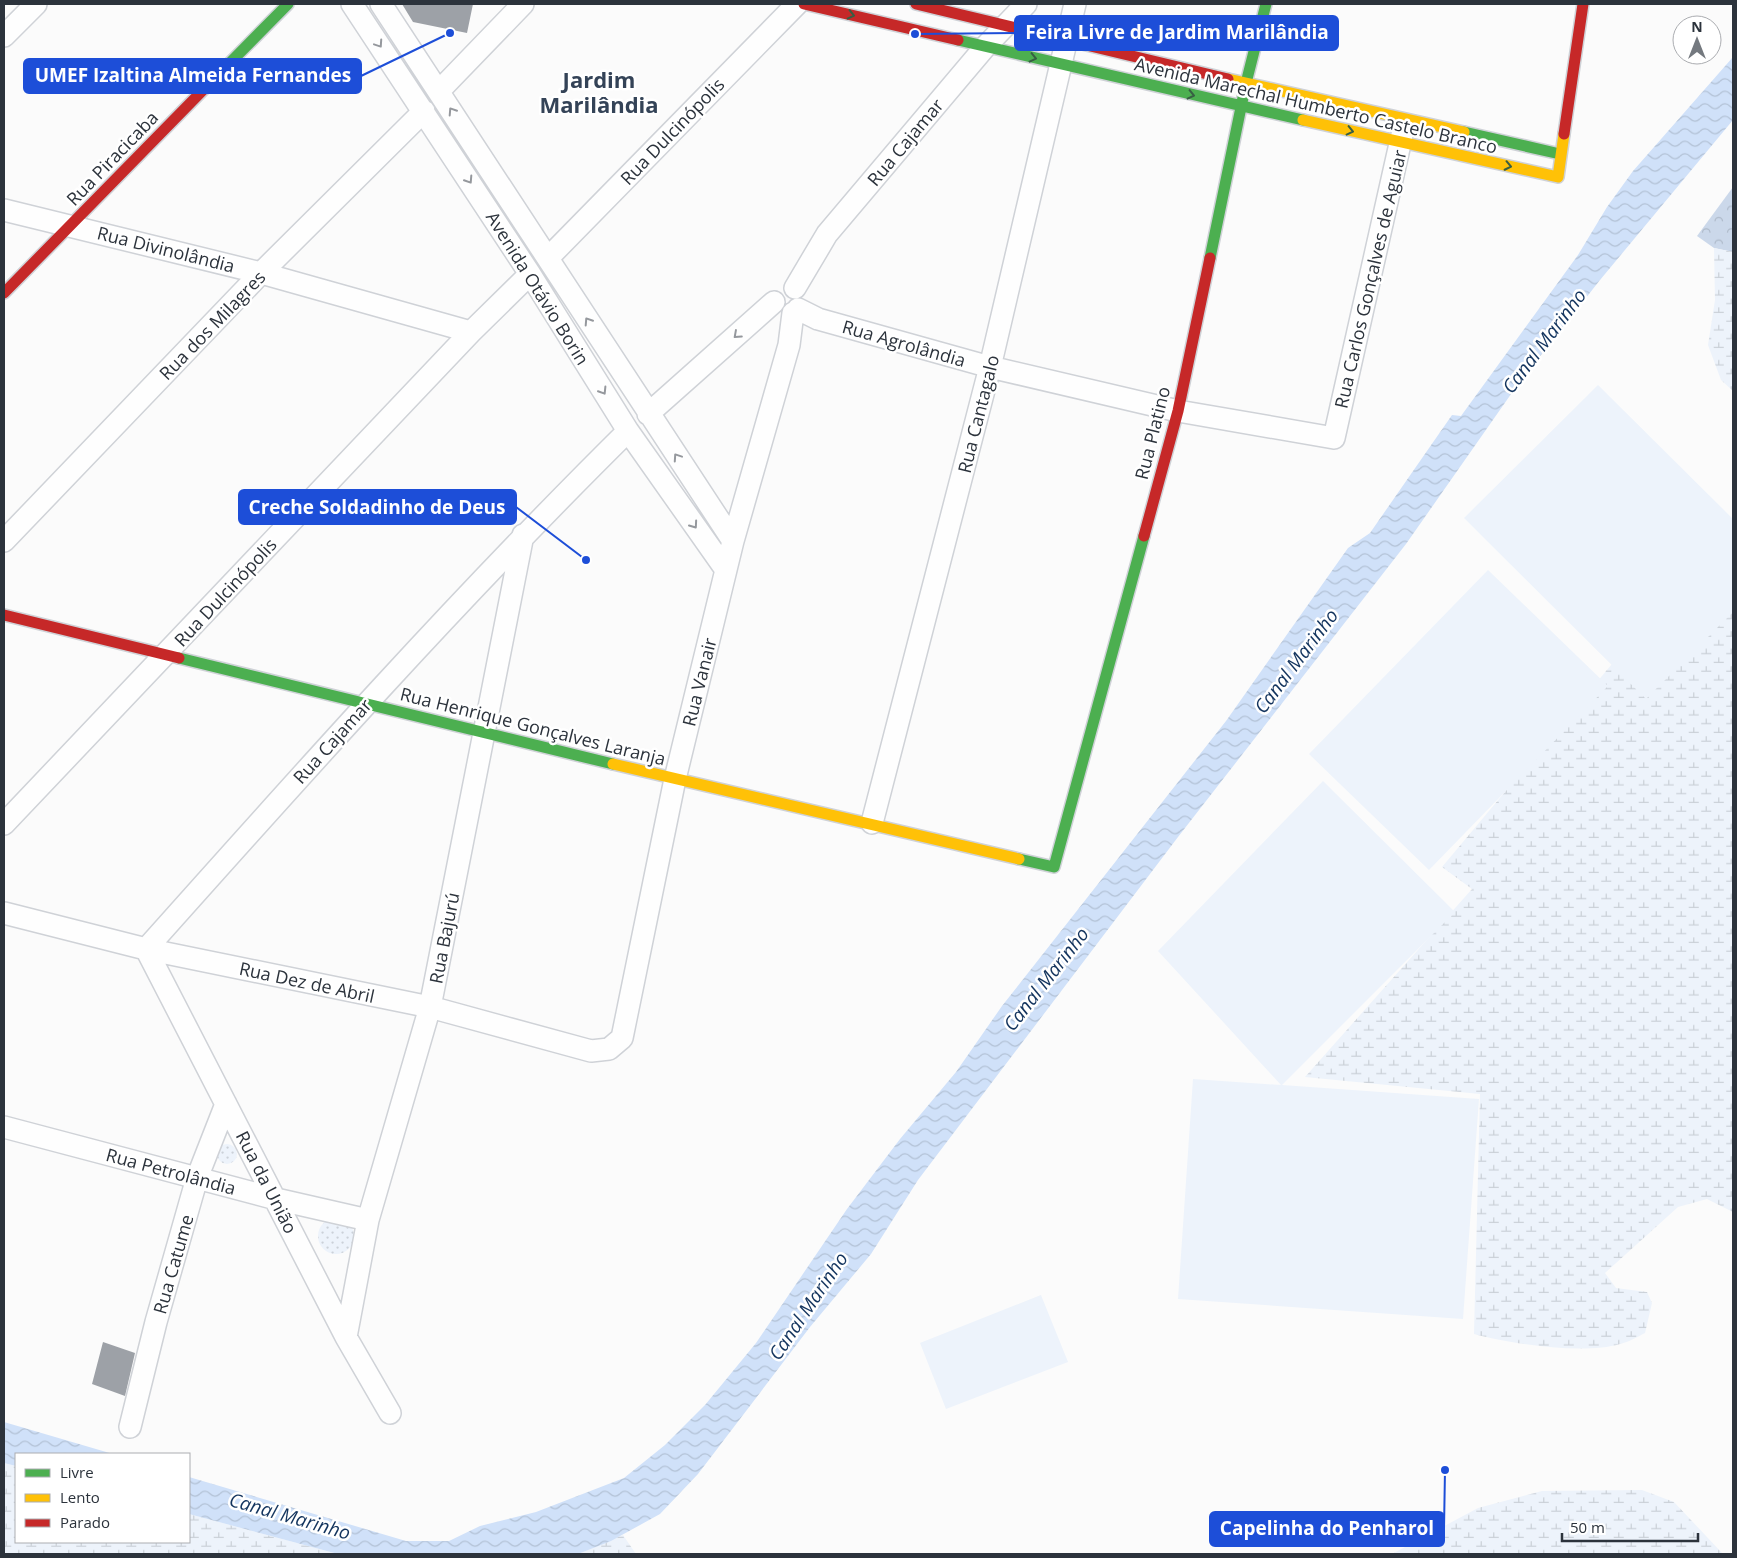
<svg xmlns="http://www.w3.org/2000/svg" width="1737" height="1558" font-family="'Open Sans',sans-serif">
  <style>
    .grass { fill: url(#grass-dots) }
    .forest { fill: url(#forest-crowns) }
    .wetland { fill: url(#wetland-marsh) }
    .pitch { fill: #edf3fb }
    .water { fill: url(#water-waves) }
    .building { fill: #9da1a7 }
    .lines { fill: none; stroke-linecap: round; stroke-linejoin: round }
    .street-casing { stroke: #cfd2d7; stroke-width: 24 }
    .fast-casing { stroke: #cfd2d7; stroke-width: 14 }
    .slow-casing { stroke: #cfd2d7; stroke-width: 14 }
    .jam-casing { stroke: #cfd2d7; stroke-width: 14 }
    .street { stroke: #fefefe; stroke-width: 21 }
    .fast { stroke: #4caf50; stroke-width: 11 }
    .slow { stroke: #ffc107; stroke-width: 11 }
    .jam { stroke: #c62828; stroke-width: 11 }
    .oneway { stroke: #375e43 }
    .oneway2 { stroke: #95989d }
    .labels { text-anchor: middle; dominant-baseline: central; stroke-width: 5; stroke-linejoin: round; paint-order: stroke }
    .street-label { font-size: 18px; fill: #2c333c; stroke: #fff }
    .water-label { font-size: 19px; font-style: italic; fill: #13345e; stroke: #fff }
    .district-label { font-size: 22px; font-weight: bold; fill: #344357; stroke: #fff }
    .leader { fill: none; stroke: #1d4ed8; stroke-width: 2 }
    .callout-dot { fill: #1d4ed8; stroke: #fff; stroke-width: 2 }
    .callout { fill: #1d4ed8; stroke: #1d4ed8; stroke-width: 2 }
    .callout-label { font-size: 19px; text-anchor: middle; font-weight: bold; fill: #fff }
  </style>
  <defs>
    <pattern id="grass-dots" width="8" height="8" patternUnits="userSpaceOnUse" patternTransform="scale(1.25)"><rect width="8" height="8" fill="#edf3fb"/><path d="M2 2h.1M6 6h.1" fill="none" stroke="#cbd1d8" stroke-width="1.8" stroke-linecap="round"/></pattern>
    <pattern id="forest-crowns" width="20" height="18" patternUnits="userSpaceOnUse" patternTransform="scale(1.25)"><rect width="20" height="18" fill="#cbd8ea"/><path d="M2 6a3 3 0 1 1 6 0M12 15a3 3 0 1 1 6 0" fill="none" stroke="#aebaca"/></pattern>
    <pattern id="wetland-marsh" width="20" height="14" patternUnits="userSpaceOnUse" patternTransform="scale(1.25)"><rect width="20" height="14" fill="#edf3fb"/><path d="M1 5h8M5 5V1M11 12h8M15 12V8" fill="none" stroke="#cbd1d8"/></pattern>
    <pattern id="water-waves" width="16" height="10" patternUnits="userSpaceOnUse" patternTransform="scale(1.25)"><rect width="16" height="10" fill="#d0e1f9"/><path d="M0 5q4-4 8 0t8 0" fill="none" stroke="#b3c2d6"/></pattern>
  </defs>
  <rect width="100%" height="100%" fill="#fbfbfb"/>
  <path class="grass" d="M217 1154a10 10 0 1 1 20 0a10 10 0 1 1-20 0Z
    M318 1236a18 18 0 1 1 36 0a18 18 0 1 1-36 0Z"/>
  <path class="forest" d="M1733,187V252L1714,248L1697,236Z"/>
  <path class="wetland" d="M1714,248L1733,252V391L1721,380L1708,345L1715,300Z
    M1733,590V1212L1707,1199L1678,1207L1605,1273L1616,1288L1647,1292L1652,1303L1645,1333C1637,1337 1629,1342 1620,1344C1583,1355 1512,1344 1474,1334L1480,1094L1305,1077L1472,889L1442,867L1617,658Z
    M4,1463L16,1466V1542H189V1514L338,1554H4Z
    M1642,1490L1674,1502L1723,1554H1392L1478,1508L1542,1491Z
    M623,1535L636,1554H578Z"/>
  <path class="pitch" d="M1598,385L1733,519V612L1646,699L1464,518Z
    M1488,570L1608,686L1429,870L1309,754Z
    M1323,781L1455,912L1282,1085L1479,1099L1463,1319L1178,1299L1193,1079L1281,1085L1158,951Z
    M1041,1295L1068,1362L946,1409L920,1343Z"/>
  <path class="water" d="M1733,57V120L1600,280L1516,387L1406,544L1178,837L918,1180L871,1254L810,1327L698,1474L660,1514L611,1541L578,1554H338L189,1514V1477L406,1541H449L480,1526L536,1512L624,1478L665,1445L705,1405L756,1343L847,1209L900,1139L956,1072L1002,1006L1226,721L1348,548L1370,533L1452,415L1461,416L1578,255L1607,207L1633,171Z
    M4,1422L113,1454H16V1466L4,1463Z"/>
  <path class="building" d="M402,4H473L467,33L413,22Z
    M103,1342L135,1353L125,1396L92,1384Z"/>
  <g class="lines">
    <g class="street-casing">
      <path id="street" d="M352,4L530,274L628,431L726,570
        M381,4L733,541
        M4,36L36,4
        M439,91L523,4
        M4,210L261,273L471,332
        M548,258L797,4
        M795,288L827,234L985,47L1026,4
        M798,309L818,319L990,367L1178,411L1334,438L1404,126
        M648,414L774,302
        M4,541L261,273L424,111
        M872,823L990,367L1075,4
        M4,824L471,332L530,274
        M4,913L146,949L430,1007L591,1051L609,1049L622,1038L675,779L733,541L789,345L793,313
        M4,1127L276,1199L368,1220
        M346,1337L368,1220L430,1007L523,535
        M390,1413L346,1337L146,949C303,773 460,597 628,431
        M130,1427L156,1322L197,1178L226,1104"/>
    </g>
    <g class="fast-casing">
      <path id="fast" d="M958,40L1303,120
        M207,86L288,4
        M1464,132L1560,154
        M1210,258L1246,83L1266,4
        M179,658L613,764
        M1019,859L1054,867L1144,536"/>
    </g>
    <g class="slow-casing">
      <path id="slow" d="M1228,79L1464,132
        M1303,120L1558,177L1564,134
        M613,764L1019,859"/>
    </g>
    <g class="jam-casing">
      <path id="jam" d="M804,4L958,40
        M916,4L1228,79
        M1564,134L1583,4
        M4,293L207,86
        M1144,536L1178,411L1210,258
        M4,615L179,658"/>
    </g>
    <use href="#street" class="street"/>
    <use href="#fast" class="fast"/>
    <use href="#slow" class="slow"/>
    <use href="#jam" class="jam"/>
  </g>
  <defs><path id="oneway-chevron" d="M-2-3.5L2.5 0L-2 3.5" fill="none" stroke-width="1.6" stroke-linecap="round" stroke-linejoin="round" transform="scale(1.25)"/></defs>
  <g class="oneway">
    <use href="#oneway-chevron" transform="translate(851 15) rotate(13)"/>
    <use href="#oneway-chevron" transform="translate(1033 58) rotate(13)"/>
    <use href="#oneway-chevron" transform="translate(1191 95) rotate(13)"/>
    <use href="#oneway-chevron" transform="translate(1350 131) rotate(13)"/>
    <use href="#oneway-chevron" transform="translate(1508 166) rotate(12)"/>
  </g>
  <g class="oneway2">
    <use href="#oneway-chevron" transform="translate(379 44) rotate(56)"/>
    <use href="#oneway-chevron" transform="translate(452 111) rotate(-123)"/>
    <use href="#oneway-chevron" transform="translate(469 180) rotate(57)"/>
    <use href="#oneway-chevron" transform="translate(588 321) rotate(-123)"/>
    <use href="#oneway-chevron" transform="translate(737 335) rotate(138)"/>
    <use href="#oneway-chevron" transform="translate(603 391) rotate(58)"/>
    <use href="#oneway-chevron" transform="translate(677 457) rotate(-124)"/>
    <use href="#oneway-chevron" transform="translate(694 525) rotate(55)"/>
  </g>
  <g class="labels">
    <g class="street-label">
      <text transform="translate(1316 105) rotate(13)">Avenida Marechal Humberto Castelo Branco</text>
      <text transform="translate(672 131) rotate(-46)">Rua Dulcinópolis</text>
      <text transform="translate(905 142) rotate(-50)">Rua Cajamar</text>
      <text transform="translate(112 158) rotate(-46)">Rua Piracicaba</text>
      <text transform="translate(166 249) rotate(14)">Rua Divinolândia</text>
      <text transform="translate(1370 279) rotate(-77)">Rua Carlos Gonçalves de Aguiar</text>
      <text transform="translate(538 288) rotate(58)">Avenida Otávio Borin</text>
      <text transform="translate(212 325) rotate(-46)">Rua dos Milagres</text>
      <text transform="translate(904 343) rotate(16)">Rua Agrolândia</text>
      <text transform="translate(978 414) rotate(-76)">Rua Cantagalo</text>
      <text transform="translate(1152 433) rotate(-76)">Rua Platino</text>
      <text transform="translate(225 592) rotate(-47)">Rua Dulcinópolis</text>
      <text transform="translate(699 682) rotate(-76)">Rua Vanair</text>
      <text transform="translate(533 726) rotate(14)">Rua Henrique Gonçalves Laranja</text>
      <text transform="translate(332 741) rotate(-48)">Rua Cajamar</text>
      <text transform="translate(444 938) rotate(-79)">Rua Bajurú</text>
      <text transform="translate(307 982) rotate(12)">Rua Dez de Abril</text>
      <text transform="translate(171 1171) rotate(15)">Rua Petrolândia</text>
      <text transform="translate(267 1182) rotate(63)">Rua da União</text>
      <text transform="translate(173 1264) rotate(-74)">Rua Catume</text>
    </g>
    <g class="water-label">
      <text transform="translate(1544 341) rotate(-53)">Canal Marinho</text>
      <text transform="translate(1296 661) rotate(-53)">Canal Marinho</text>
      <text transform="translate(1046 979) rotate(-52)">Canal Marinho</text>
      <text transform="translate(808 1306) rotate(-56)">Canal Marinho</text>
      <text transform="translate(290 1516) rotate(16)">Canal Marinho</text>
    </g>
    <g class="district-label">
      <text x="599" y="79">Jardim<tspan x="599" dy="25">Marilândia</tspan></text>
    </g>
  </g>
  <path class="leader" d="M915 34L1015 33M450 33L361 76M586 560L516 507M1445 1470L1444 1529"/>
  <g class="callout-dot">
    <circle cx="915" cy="34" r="5"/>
    <circle cx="450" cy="33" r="5"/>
    <circle cx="586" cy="560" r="5"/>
    <circle cx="1445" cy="1470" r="5"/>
  </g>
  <g class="callout">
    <rect x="1015" y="16" width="323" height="34" rx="5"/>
    <rect x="24" y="59" width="337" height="34" rx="5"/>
    <rect x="239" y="490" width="277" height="34" rx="5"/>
    <rect x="1210" y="1512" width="234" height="34" rx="5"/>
  </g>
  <g class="callout-label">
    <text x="1177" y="39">Feira Livre de Jardim Marilândia</text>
    <text x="193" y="82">UMEF Izaltina Almeida Fernandes</text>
    <text x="377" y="514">Creche Soldadinho de Deus</text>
    <text x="1327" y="1535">Capelinha do Penharol</text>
  </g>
  <rect width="1737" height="1558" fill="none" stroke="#2c333c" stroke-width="10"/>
  <rect x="15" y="1453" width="175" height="90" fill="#ffffff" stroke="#abadb1"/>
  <rect x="25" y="1469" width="25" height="8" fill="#4caf50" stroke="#abadb1"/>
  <text x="60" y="1478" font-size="15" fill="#2c333c">Livre</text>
  <rect x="25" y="1494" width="25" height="8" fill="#ffc107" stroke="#abadb1"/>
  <text x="60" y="1503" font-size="15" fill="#2c333c">Lento</text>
  <rect x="25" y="1519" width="25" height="8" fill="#c62828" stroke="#abadb1"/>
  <text x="60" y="1528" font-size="15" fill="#2c333c">Parado</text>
  <g transform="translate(1697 40)"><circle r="24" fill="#ffffff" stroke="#abadb1"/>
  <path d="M0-4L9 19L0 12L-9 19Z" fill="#74797f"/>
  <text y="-8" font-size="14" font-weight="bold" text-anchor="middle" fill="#2c333c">N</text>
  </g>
  <path d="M1562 1533v8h136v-8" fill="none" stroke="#2c333c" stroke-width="2.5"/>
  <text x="1570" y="1533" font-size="15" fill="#2c333c" stroke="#ffffff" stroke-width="4" paint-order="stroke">50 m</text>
</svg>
